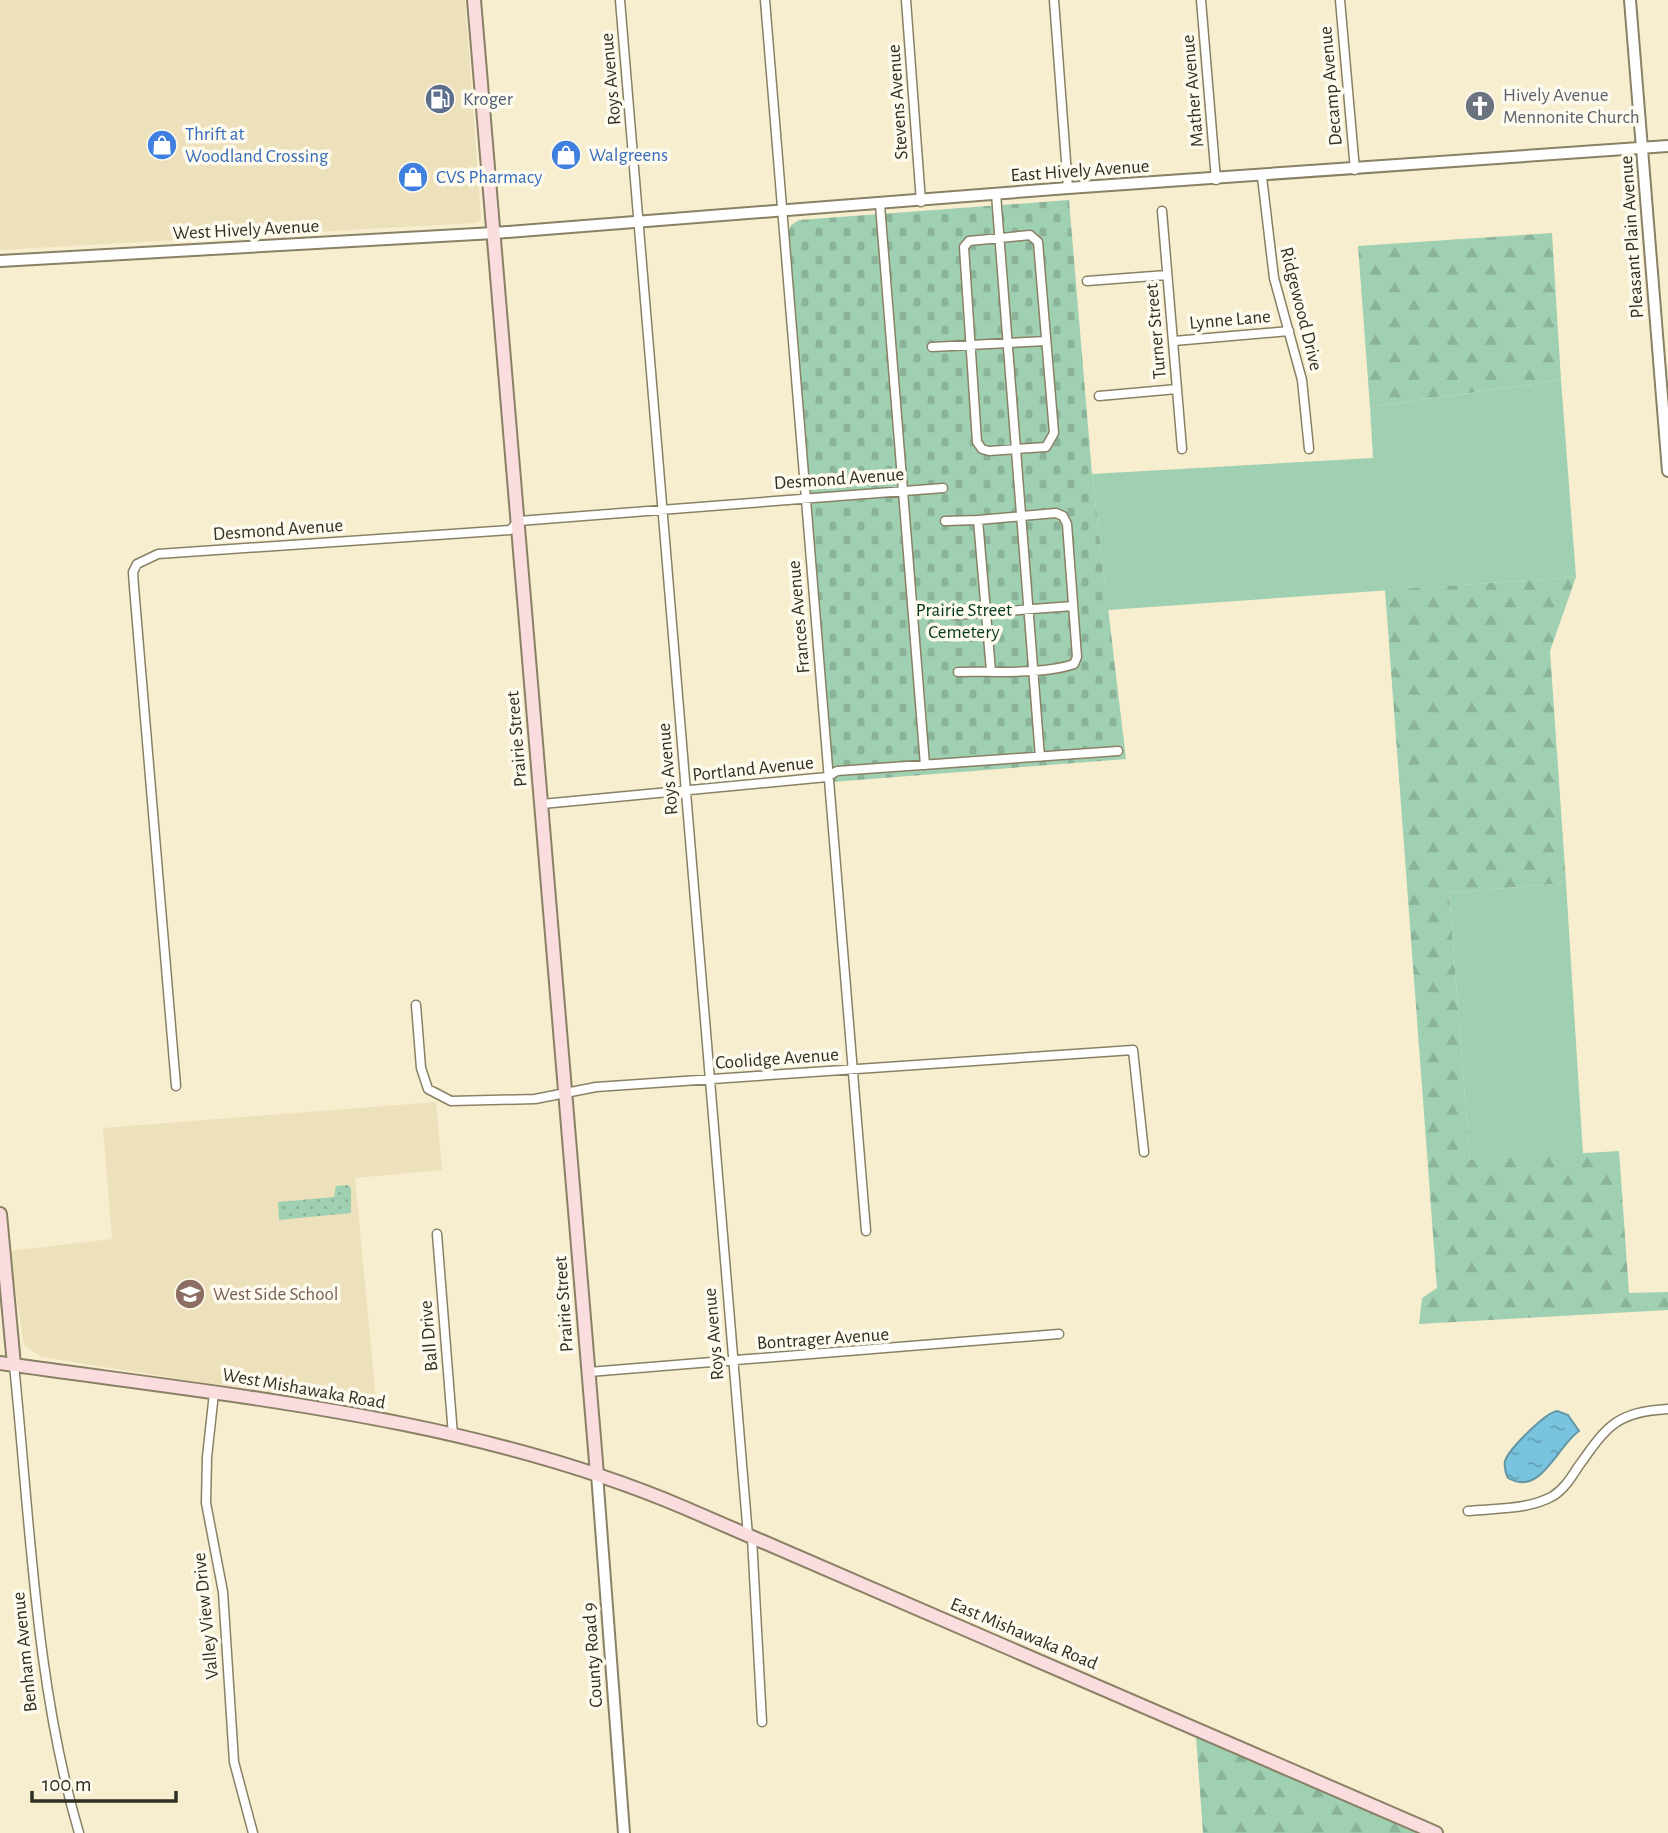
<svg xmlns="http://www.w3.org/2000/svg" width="1668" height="1833" font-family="'Alegreya Sans',sans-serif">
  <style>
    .built { fill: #ede1bc }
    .grass { fill: #a0d0b2 }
    .forest { fill: url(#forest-firs) }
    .cemetery { fill: url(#cemetery-stones) }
    .park { fill: url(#park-dots) }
    .water { fill: url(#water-ripples); stroke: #6397a6; stroke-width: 2 }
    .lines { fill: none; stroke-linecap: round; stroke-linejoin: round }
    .minor-casing { stroke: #898165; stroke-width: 11 }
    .tertiary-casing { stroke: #898165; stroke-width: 14 }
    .secondary-casing { stroke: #898165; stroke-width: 16 }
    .minor { stroke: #fff; stroke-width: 8 }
    .tertiary { stroke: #fff; stroke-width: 10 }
    .secondary { stroke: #fbdcdf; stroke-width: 12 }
    .labels { text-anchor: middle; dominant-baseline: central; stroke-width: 7; stroke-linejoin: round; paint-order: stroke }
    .street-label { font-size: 19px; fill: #312e22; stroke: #fefbee }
    .worship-label { font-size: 19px; fill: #5b616d; stroke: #fefbee; text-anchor: start }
    .service-label { font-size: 19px; fill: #4e5e75; stroke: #fefbee; text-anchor: start }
    .shop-label { font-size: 19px; fill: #366cbe; stroke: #fefbee; text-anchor: start }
    .park-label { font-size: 19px; fill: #03381f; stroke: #fefbee }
    .education-label { font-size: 19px; fill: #785e54; stroke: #fefbee; text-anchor: start }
  </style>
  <defs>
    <pattern id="forest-firs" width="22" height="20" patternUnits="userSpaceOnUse" patternTransform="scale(1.75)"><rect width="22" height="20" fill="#a0d0b2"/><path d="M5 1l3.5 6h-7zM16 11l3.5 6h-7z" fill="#8ab399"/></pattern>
    <pattern id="cemetery-stones" width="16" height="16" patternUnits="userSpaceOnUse" patternTransform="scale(1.75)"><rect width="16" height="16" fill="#a0d0b2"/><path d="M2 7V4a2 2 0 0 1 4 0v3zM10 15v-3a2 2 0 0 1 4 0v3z" fill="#8ab399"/></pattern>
    <pattern id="park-dots" width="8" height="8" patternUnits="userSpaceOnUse" patternTransform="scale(1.75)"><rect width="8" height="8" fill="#a0d0b2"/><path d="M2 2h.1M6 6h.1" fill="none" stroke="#8ab399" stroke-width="1.8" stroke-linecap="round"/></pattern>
    <pattern id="water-ripples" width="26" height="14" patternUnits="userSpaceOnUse" patternTransform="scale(1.75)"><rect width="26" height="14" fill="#78c4df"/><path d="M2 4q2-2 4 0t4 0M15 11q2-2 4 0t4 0" fill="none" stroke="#63a0b4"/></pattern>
  </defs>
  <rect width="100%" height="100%" fill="#f6eece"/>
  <path class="built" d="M0,0H465L481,217L479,222L473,223L0,250Z
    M436,1102L442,1170L355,1178L377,1410L41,1357L24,1345L9,1251L112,1239L103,1128Z"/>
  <path class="grass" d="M1561,380L1576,577L1108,610L1092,474L1373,458L1370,407Z
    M1566,883L1583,1154L1470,1161L1449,893Z"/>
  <path class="forest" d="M1552,233L1561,380L1370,407L1358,246Z
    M1576,577L1550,651L1566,883L1449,893L1470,1160L1619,1151L1629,1293L1668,1292V1310L1419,1324L1422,1298L1437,1288L1385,590Z
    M1196,1736L1416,1833H1203Z"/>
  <path class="cemetery" d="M1069,200L1092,474L1126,759L832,782L788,234L791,225L799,220Z"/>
  <path class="park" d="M348,1185L351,1188V1213L279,1220L278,1202L334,1197L336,1186Z"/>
  <path class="water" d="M1557,1411L1568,1415L1579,1431C1557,1446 1541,1497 1508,1478C1505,1472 1504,1467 1505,1461C1509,1449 1545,1413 1557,1411Z"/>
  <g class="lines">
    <g class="minor-casing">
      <path id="minor" d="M620,0L748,1536
        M765,0L866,1231
        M906,0L921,202
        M1054,0L1068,188
        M1201,0L1216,180
        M1340,0L1355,170
        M1262,177L1274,278L1302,380L1309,449
        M996,194L1040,757
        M880,205L925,765
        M1162,211L1182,449
        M1030,235L1038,242L1054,433L1046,447L989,451L982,449L977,442L964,247L969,241Z
        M1087,281L1167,275
        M1174,341L1289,331
        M932,347L1046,341
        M1099,396L1177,389
        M945,521L978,520
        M954,615L1073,606
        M958,672C991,671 1044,675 1074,664L1077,657L1067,524L1063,516L1056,513L978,520L991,671
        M542,804L827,777L837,771L1118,751
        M416,1005L421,1068L428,1089L451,1101L535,1099L596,1087L1133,1050L1144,1152
        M176,1086L134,587L133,572L137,564L158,554L510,530L519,521L943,488
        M437,1234L453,1435
        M14,1365C30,1519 35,1684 79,1833
        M589,1372L1059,1334
        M214,1393L207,1457L206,1503L223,1592L234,1762L253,1833
        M1468,1511C1496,1508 1528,1510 1553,1496C1564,1489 1571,1478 1578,1467C1607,1426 1616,1412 1668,1409
        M752,1538L762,1722"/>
    </g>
    <g class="tertiary-casing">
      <path id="tertiary" d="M1630,0L1668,471
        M0,261L494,233L1068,188L1668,146
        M597,1474L624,1833"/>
    </g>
    <g class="secondary-casing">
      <path id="secondary" d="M474,0L597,1474
        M0,1214L14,1365
        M0,1363C229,1396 469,1416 685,1508L1436,1833"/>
    </g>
    <use href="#minor" class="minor"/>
    <use href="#tertiary" class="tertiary"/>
    <use href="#secondary" class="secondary"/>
  </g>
  <defs>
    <g id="fuel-disc" transform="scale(1.575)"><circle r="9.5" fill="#5c6f8a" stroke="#fefbee"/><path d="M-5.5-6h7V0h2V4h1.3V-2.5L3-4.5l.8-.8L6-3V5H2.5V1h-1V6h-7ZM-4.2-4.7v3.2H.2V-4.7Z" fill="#fff"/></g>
    <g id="church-disc" transform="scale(1.575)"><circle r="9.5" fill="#6b7280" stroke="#fefbee"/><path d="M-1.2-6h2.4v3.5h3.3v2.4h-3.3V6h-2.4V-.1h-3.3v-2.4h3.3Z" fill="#fff"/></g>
    <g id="shop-disc" transform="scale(1.575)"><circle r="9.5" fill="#3f7fe0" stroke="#fefbee"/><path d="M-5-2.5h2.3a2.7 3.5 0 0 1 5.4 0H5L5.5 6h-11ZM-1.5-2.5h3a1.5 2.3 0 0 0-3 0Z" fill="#fff"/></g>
    <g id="school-disc" transform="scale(1.575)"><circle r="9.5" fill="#8d6e63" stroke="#fefbee"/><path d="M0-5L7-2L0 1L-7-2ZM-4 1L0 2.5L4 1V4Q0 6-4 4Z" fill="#fff"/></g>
  </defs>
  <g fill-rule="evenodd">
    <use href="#fuel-disc" x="440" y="99"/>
    <use href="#church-disc" x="1480" y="106"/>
    <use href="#shop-disc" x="162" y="145"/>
    <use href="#shop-disc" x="566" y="155"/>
    <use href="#shop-disc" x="413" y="177"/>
    <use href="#school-disc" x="190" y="1294"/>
  </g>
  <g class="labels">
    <g class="street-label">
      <text transform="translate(611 79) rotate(-95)">Roys Avenue</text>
      <text transform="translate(1331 86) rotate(-95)">Decamp Avenue</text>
      <text transform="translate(1193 91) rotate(-95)">Mather Avenue</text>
      <text transform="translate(898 102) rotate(-94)">Stevens Avenue</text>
      <text transform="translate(1080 171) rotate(-4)">East Hively Avenue</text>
      <text transform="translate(246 230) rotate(-3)">West Hively Avenue</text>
      <text transform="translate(1632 237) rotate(-94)">Pleasant Plain Avenue</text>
      <text transform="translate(1301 309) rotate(76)">Ridgewood Drive</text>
      <text transform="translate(1230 320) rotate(-5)">Lynne Lane</text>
      <text transform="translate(1156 331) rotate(-95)">Turner Street</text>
      <text transform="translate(839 479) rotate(-4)">Desmond Avenue</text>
      <text transform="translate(278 530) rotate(-4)">Desmond Avenue</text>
      <text transform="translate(799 617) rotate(-95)">Frances Avenue</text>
      <text transform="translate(517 739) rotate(-95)">Prairie Street</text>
      <text transform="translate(668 769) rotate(-95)">Roys Avenue</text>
      <text transform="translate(753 769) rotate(-6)">Portland Avenue</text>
      <text transform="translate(777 1059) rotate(-4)">Coolidge Avenue</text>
      <text transform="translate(564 1304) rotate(-94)">Prairie Street</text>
      <text transform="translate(714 1334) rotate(-95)">Roys Avenue</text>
      <text transform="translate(429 1336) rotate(-95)">Ball Drive</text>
      <text transform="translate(823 1339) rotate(-4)">Bontrager Avenue</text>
      <text transform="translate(304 1389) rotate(10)">West Mishawaka Road</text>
      <text transform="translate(206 1616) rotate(-96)">Valley View Drive</text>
      <text transform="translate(1024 1634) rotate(23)">East Mishawaka Road</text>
      <text transform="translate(25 1652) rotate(-96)">Benham Avenue</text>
      <text transform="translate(593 1655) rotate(-94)">County Road 9</text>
    </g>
    <g class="worship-label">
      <text x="1503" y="95">Hively Avenue<tspan x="1503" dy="22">Mennonite Church</tspan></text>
    </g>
    <g class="service-label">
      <text x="463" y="99">Kroger</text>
    </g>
    <g class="shop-label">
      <text x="185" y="134">Thrift at<tspan x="185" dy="22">Woodland Crossing</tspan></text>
      <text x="589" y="155">Walgreens</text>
      <text x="436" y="177">CVS Pharmacy</text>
    </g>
    <g class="park-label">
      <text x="964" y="610">Prairie Street<tspan x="964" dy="22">Cemetery</tspan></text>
    </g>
    <g class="education-label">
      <text x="213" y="1294">West Side School</text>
    </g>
  </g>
  <path d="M32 1791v10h144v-10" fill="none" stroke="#312e22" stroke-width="3.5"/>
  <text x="42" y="1791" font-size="21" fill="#312e22" stroke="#fefbee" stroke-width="5" paint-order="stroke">100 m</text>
</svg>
